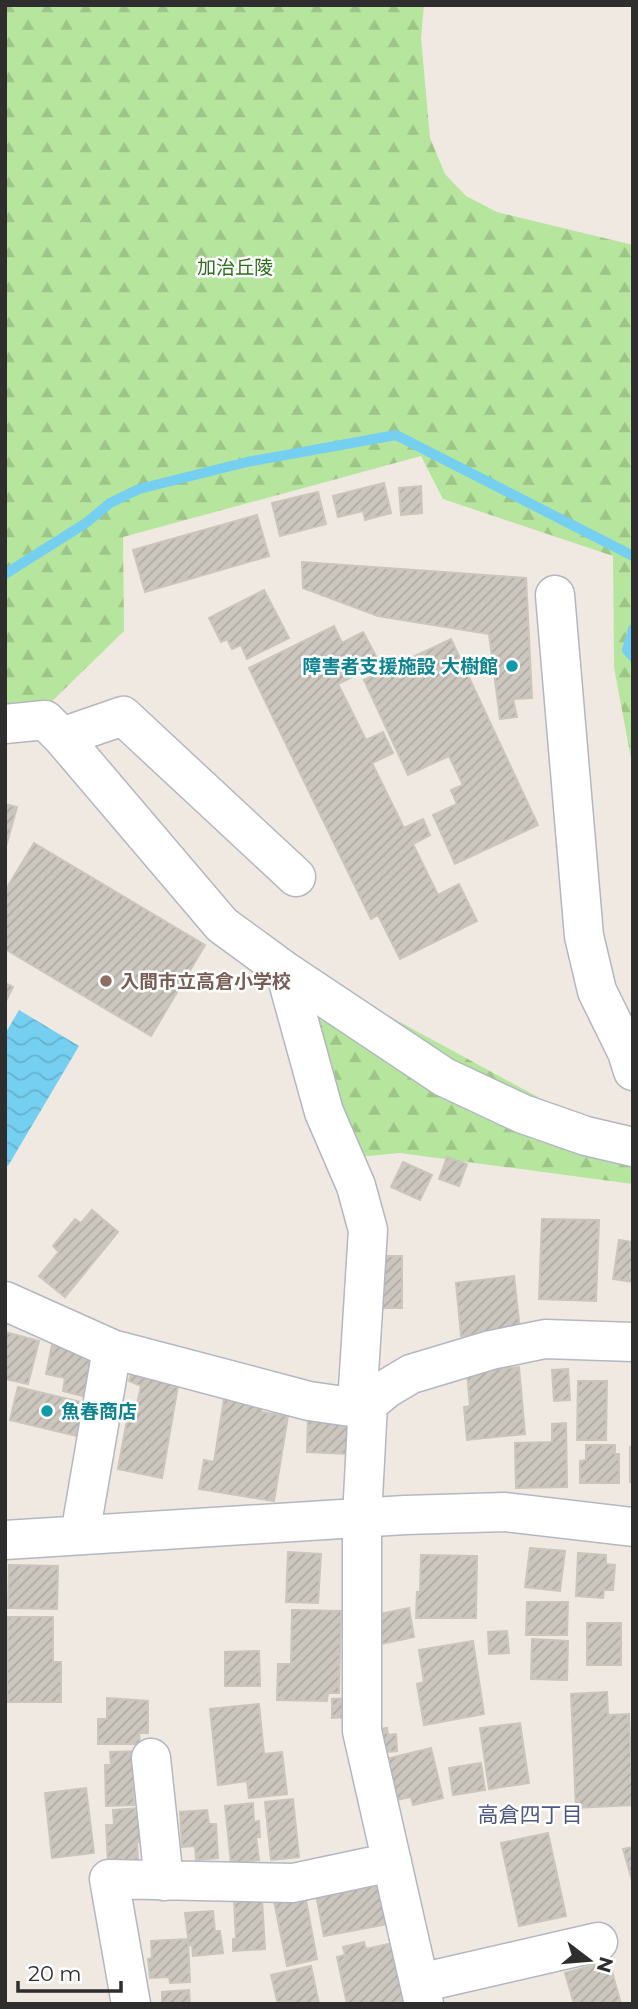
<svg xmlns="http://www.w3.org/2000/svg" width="638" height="2009" font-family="Montserrat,'Noto Sans JP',sans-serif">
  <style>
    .forest { fill: url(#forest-firs) }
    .water { fill: url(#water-waves) }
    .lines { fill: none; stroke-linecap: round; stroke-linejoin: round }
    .stream { stroke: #75cff0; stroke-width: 10 }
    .building { fill: url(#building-hatch); stroke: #cbc5ba; stroke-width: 2 }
    .minor-casing { stroke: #b4b7c1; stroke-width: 41 }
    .minor { stroke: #fff; stroke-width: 38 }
    .culture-dot { fill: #0f9aa8; stroke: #fff; stroke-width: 2.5 }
    .education-dot { fill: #8d6e63; stroke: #fff; stroke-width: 2.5 }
    .labels { text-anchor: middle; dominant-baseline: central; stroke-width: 5; stroke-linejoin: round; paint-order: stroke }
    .park-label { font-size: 19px; fill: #2c6e1b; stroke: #fff }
    .culture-label { font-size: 19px; font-weight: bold; fill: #0d838f; stroke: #fff; text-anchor: end }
    .education-label { font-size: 19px; font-weight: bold; fill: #785e54; stroke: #fff; text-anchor: start }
    .neighbourhood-label { font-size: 21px; fill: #4d5680; stroke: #fff }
  </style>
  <defs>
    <pattern id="forest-firs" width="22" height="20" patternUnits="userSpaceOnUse" patternTransform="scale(1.75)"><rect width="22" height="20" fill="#b6e59e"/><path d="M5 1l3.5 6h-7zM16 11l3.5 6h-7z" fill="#9dc588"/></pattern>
    <pattern id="water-waves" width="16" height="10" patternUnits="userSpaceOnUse" patternTransform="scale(1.75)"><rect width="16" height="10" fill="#75cff0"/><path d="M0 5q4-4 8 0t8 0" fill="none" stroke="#66b2ce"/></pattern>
    <pattern id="building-hatch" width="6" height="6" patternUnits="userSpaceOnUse" patternTransform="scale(1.75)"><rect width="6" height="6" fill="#cbc7bf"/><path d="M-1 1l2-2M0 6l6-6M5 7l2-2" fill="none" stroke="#afaba4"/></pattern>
  </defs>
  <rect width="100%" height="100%" fill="#efe9e1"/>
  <path class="forest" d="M5,5H424L421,38L430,138L445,174L466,196L497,212L633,245V769L614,667L613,556L443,499L421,456L123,537L124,631L45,708L5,711Z
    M363,1002L580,1120L633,1130V1184L400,1153L337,1159L309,1004Z"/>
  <path class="water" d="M19,1010L79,1046L8,1166L5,1164V1034Z"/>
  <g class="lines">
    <path class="stream" d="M5,574L86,523L110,503L139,489L247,462L396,435L633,556
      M633,629L627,650L633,657"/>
  </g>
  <path class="building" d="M384,483L391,513L365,520L363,511L338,517L333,496Z
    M421,486L422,513L401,515L399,488Z
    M318,492L326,524L280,536L272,503Z
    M257,515L269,556L145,592L133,550Z
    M302,562L526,578L532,698L513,699L517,717L500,719L489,634L378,616L303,588Z
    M264,590L289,638L247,659L241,645L232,649L227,639L221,642L209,618Z
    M334,626L342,643L363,632L377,658L361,666L358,674L338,684L366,740L383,732L393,753L372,763L404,828L423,819L430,835L413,844L438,895L459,884L477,921L400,959L378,915L371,919L249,668Z
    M451,639L538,825L455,864L433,815L457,804L451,790L463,785L449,756L408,775L364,680Z
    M5,804L17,807L5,850Z
    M34,843L205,945L151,1036L5,949V891Z
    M5,983L13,987L5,1003Z
    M447,1157L467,1164L459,1186L439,1179Z
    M403,1162L432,1175L420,1200L391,1187Z
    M92,1210L118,1232L65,1297L39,1276L59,1252L53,1246L75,1219L81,1223Z
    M542,1219L599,1220L596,1301L539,1299Z
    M619,1240L633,1242V1282L613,1279Z
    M377,1256H402V1308H377Z
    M514,1276L520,1330L461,1336L456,1283Z
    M5,1332L39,1341L28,1384L5,1379Z
    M52,1345L88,1352L86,1360L94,1361L87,1397L63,1391L65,1378L46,1374Z
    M133,1365L179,1380L162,1478L118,1469L127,1420L133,1422L141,1386L129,1381Z
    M519,1367L525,1434L467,1440L464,1407L470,1406L467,1372Z
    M568,1369L570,1400L554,1401L552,1370Z
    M578,1381H607L606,1440H577Z
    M18,1387L85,1403L77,1436L10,1420Z
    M224,1399L262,1405L261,1412L288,1416L274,1501L199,1489L204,1460L214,1462Z
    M308,1418L349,1420L348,1454L307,1452Z
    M566,1423L567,1487L516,1488L515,1443L552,1442V1424Z
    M586,1445H615V1454H619V1483H580V1461L586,1460Z
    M630,1447H633V1482H630Z
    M530,1548L565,1551L560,1591L525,1587Z
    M288,1552L321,1554L318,1603L286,1602Z
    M578,1553L606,1555V1564L615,1565L613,1590H604L603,1598L576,1596Z
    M421,1555L477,1556L476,1618H416L417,1592H420Z
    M9,1565L58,1566L57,1609L8,1608Z
    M527,1602H568L567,1635H526Z
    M409,1608L414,1637L381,1644L375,1615Z
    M292,1610L341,1611L339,1693H328L327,1701L277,1700L278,1664H291Z
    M8,1617H53V1662H61V1702H7Z
    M587,1623H621V1665H587Z
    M507,1631L509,1653L489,1654L488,1632Z
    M532,1639L568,1641L567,1680L531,1679Z
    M473,1641L484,1714L424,1725L417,1684L424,1682L419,1650Z
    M259,1651L260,1686H225V1652Z
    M607,1692L608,1715L629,1714L633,1805L576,1808L571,1694Z
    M107,1698L148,1701V1733H139L140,1744H98V1719H107Z
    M350,1698V1717L332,1718V1699Z
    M259,1704L264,1754L282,1752L287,1794L249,1798L247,1781L218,1785L210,1709Z
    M520,1723L529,1783L489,1789L480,1728Z
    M387,1728L388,1735L396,1734L397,1751L378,1753L375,1730Z
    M431,1748L443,1798L413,1805L411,1797L391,1801L382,1760Z
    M141,1751L143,1781H133L134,1805L106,1806L105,1765H111L110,1752Z
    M481,1763L485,1790L453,1795L449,1768Z
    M86,1788L94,1853L52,1858L45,1793Z
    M293,1799L299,1857L271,1860L265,1802Z
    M253,1803L254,1822L259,1821L260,1837H256L259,1860L231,1863L225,1806Z
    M140,1808L143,1842H137L138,1863L108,1865L106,1825H114L113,1810Z
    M207,1810L209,1824H216L218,1858L196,1860L195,1846L182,1847L180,1812Z
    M548,1833L566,1916L519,1926L501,1843Z
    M633,1847V1884L623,1849Z
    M381,1883L388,1924L324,1936L316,1895Z
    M304,1890L317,1959L287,1966L273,1896Z
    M262,1899L265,1949L233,1951V1939H236L234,1901Z
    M213,1911L215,1931H220L223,1953L193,1956L192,1945H189L185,1913Z
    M188,1939L190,1982L170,1983L169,1977L150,1978L148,1959L152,1958L151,1941Z
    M364,1942L366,1949L393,1943L406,2004H347L337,1957L345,1955L343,1947Z
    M609,1961L621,2004H574L565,1973Z
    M311,1966L319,2004H290L289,2001L278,2004L271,1975Z
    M189,1990L190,2004H162V1992Z"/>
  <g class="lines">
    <g class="minor-casing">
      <path id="minor" d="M555,595L584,936L597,991L627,1052L633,1071
        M5,724L45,720L62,737L222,925L285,971L324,1112L356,1186L368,1230L358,1389L368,1404L362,1517V1731L424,2004
        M62,737L123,716L296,877
        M285,971L444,1077L523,1114L586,1136L633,1147
        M5,1301L112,1349L309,1401L351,1407L368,1404L386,1389L411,1374L491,1350L545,1339L633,1342
        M80,1535L112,1349
        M5,1540L405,1515L505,1512L633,1527
        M151,1758L164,1881
        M420,1983L598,1942
        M131,2004L109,1879L293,1883L392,1862"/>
    </g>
    <use href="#minor" class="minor"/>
  </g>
  <g class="culture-dot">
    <circle cx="512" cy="666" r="7"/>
    <circle cx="47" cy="1411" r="7"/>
  </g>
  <circle class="education-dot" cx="106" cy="981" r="7"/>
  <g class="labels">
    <g class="park-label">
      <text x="235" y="267">加治丘陵</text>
    </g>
    <g class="culture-label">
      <text x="498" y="666">障害者支援施設 大樹館</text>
      <text x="61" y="1411" text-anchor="start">魚春商店</text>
    </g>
    <g class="education-label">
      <text x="120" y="981">入間市立高倉小学校</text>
    </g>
    <g class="neighbourhood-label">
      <text x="530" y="1814">高倉四丁目</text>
    </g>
  </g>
  <rect width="638" height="2009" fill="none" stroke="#2e2e2e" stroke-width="14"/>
  <g transform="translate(589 1960) rotate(106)" stroke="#ffffff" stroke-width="5" paint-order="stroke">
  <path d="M0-5L12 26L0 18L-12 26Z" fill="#2e2e2e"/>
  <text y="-10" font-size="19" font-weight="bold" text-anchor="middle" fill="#2e2e2e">N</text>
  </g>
  <path d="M18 1981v10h103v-10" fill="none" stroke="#2e2e2e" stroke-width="3.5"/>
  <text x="28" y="1981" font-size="21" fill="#2e2e2e" stroke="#ffffff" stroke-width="5" paint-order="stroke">20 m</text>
</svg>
